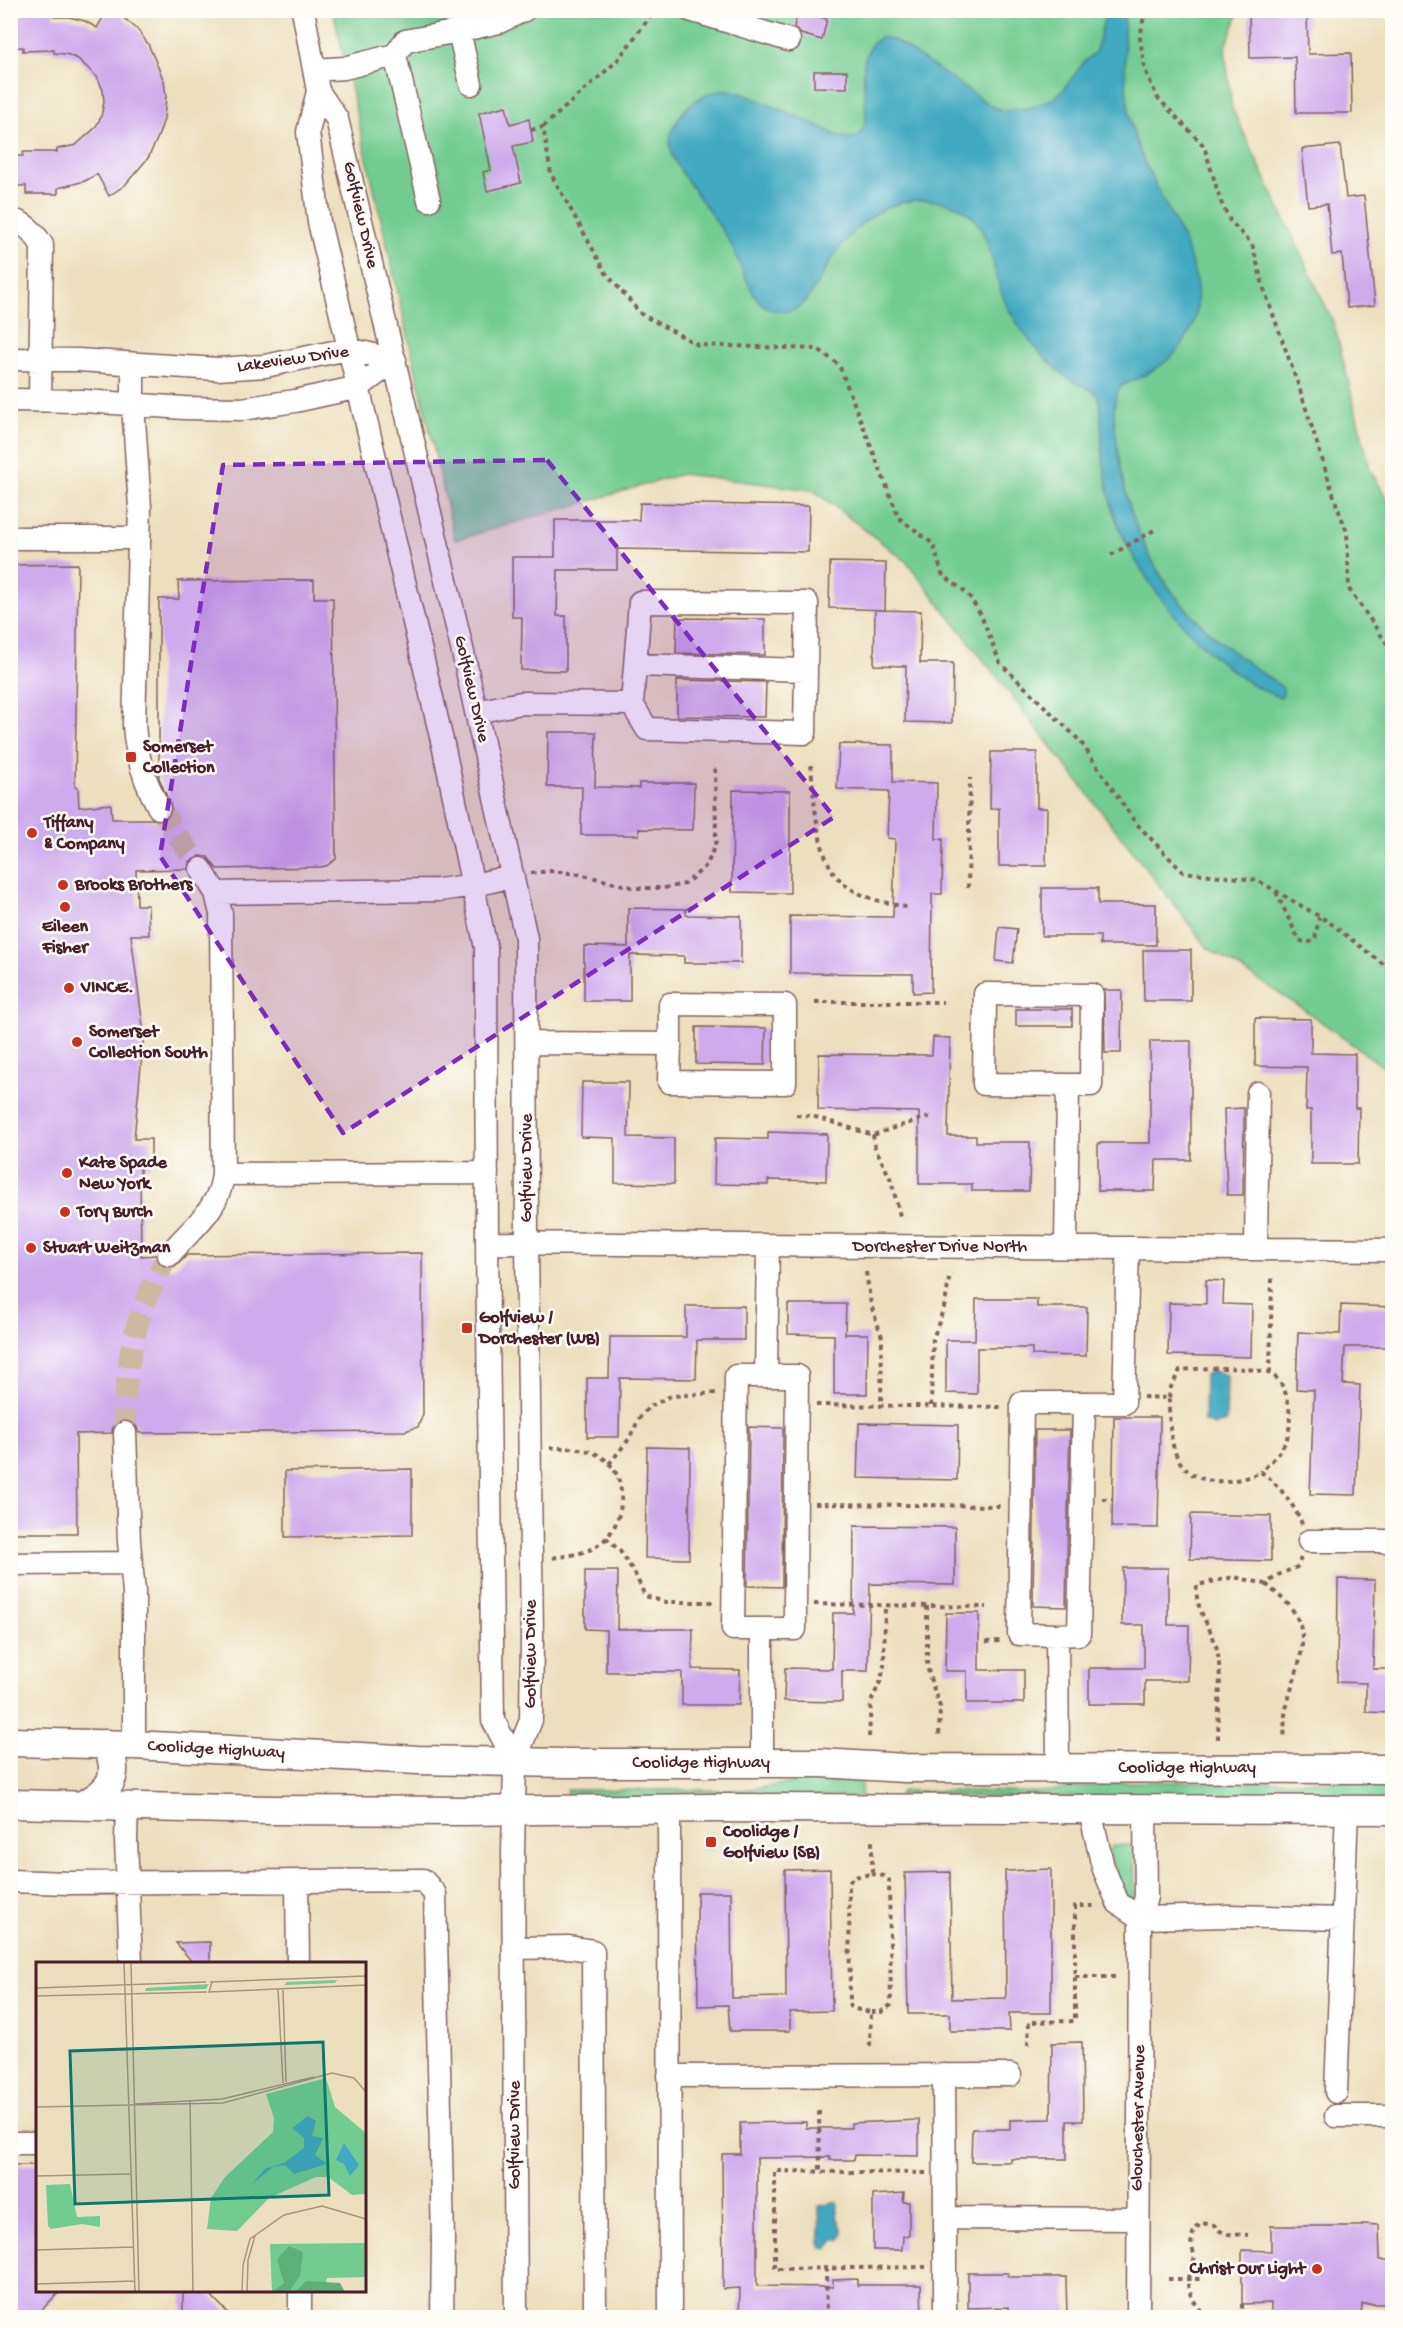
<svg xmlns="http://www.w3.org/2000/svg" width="1403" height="2328" font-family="'Gochi Hand',sans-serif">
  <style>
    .green { fill: #72cc92; stroke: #5e765e; stroke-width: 1.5 }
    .water { fill: #41a9c1; stroke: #466476; stroke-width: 1.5 }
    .building { fill: #ceabec }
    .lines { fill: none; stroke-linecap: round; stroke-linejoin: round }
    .minor-tunnel { stroke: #ccb9a0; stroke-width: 22; stroke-dasharray: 22 11; stroke-linecap: butt }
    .minor-casing { stroke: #83625e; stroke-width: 25 }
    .major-casing { stroke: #83625e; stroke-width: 31 }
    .path { stroke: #83625e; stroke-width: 4; stroke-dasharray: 4.5 4.5; stroke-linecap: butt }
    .minor { stroke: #fff; stroke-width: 22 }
    .major { stroke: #fff; stroke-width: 28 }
    .marked { fill: #7b2cbf; fill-opacity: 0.2; stroke: #7b2cbf; stroke-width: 4.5; stroke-dasharray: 12 8; stroke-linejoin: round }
    .poi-dot { fill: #c8321e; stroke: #fdfcf7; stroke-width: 2 }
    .labels { text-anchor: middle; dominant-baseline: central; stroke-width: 5; stroke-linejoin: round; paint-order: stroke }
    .street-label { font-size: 18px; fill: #4a1f2b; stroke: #fdfcf7 }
    .poi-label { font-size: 18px; font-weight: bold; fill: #4a1f2b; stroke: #fdfcf7; text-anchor: start }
    .inset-road { fill: none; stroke: #ab9283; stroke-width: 1.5 }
    .view { fill: #0f766e; fill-opacity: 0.15; stroke: #0f766e; stroke-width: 3 }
    .inset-edge { fill: none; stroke: #4a1f2b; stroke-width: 3 }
  </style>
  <rect width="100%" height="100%" fill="#fdfcf7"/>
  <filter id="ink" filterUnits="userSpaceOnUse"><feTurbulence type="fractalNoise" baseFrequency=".0167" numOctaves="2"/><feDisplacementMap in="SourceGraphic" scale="12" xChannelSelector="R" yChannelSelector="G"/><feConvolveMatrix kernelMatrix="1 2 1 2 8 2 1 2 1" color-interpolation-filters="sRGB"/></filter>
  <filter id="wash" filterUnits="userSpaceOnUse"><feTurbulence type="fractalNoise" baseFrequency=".008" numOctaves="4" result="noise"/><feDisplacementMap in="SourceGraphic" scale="24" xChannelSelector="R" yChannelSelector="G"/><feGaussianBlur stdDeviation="1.35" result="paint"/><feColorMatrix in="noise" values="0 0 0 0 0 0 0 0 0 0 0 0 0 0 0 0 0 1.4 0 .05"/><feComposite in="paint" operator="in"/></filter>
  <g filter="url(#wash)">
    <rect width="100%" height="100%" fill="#ecdfbd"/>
    <path class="green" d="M333,11H1239L1225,49L1232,108L1334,324L1370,469L1392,508V1073L1302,1008L1208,948L907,562L813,490L682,474L455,540Z
      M811,1780H860L862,1782L861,1797L567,1799V1790H743Z
      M1392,1781V1800L898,1796L902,1791L1041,1792L1121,1782Z
      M1132,1845L1134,1847L1135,1898L1128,1900L1108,1852L1112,1846Z"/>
    <path class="water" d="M1106,11H1124C1125,52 1123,98 1135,138C1155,205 1239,290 1172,356C1158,370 1138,378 1121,386C1110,399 1115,428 1117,444C1124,510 1149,573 1197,620C1222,646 1253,666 1283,688V695L1280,697C1214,677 1130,573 1112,507C1107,488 1104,468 1102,448C1101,432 1102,414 1099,398C1092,386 1080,387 1069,379C1042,358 1025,338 1008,308C990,276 995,217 951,204C900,190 864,214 835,254C824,270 816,290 803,304C791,316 768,312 758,300C745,284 740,260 730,243C718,222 703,203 689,183C668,155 662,138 685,110C695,99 713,89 729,90C741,92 753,98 763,102C787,112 811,122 834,134L847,138L857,137C881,117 844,58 881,37L896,41L993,107L1006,111L1033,107L1052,99L1063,90L1085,61L1096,51Z
      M1212,1371L1227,1375L1226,1422L1213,1426L1207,1422H1204L1205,1375Z
      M835,2201L838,2203C838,2208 836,2214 838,2219C841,2228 845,2230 841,2239L835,2240L829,2248L822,2247L820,2243L819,2206L827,2205Z"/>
    <g id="blocks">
      <path class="building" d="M10,10H54V17H69L85,21L97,28L107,10H114L137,29L148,44L164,81L166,96L164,119L158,137L148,158L125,185L109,196L97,174L85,181L58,188V194H26V186H10V156H23V152H57V149L76,145L95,128L101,117L104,102L103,90L97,77L78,59L66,54L54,53V50L23,51V47L10,48Z
        M1249,10H1307L1308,54L1351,53L1352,113H1296L1295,57L1250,58Z
        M798,11L827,19L822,40L801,34L794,27Z
        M814,71H847V88L814,87Z
        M506,106L510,124L529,119L533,142L513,146L521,183L487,191L483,172L491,170L479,113Z
        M1340,145L1346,198L1364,196L1375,305L1347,308L1342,254L1332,255L1327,204L1308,206L1302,149Z
        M640,503L809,506L808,552L617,549V570H558L557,616H566V671L521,670L522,617H512V557H555V520H639Z
        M830,562L886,563L885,610L829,608Z
        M78,564L75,787H78L79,807L111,804L112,819H152L159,821L166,820L172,809L159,778V599H179L178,581L314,580V598H333L336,859L326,866L320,867L217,869L208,857L200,856L189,862L188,869L136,870L137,905H148L149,935H131L144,1034L134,1139H151V1167H140L141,1256L156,1255L160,1265L167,1268H174L187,1255L422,1253L423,1414L418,1427L405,1431L139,1433L136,1425L131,1421L124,1420L113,1426L112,1433L76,1434L77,1533H10V565Z
        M875,610L921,611L920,663H953L952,723L905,722L906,666L874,665Z
        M677,618L765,619V655L676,653Z
        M677,680L766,682L765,717L677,716Z
        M548,732H596L595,787L639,788V783H694L693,830L639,829V835H581L582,787H547Z
        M839,744L893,745V782L937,783L936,839H943L942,894H932L931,992L913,993V974L790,973V916L893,917L895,839L887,838L889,791L837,789Z
        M991,752H1037V808H1047L1046,866H999V808L990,809Z
        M733,790L790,791V893L732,892Z
        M1042,888H1098V904H1156V945H1100V936H1042Z
        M628,908L686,909V915L741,916V963H684V956L630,955V1001H584V946L628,947Z
        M999,927L1017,929L1013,963L996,961Z
        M1143,950H1191V1001H1144Z
        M1104,990H1122L1121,1053H1105Z
        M1016,1009H1072V1026H1016Z
        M1255,1018L1311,1019V1053L1355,1054V1108H1359L1358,1164H1311V1110H1306L1307,1067L1255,1066Z
        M696,1027L766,1028L765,1065L696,1064Z
        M933,1037L950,1038L948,1136H976V1142H1030L1029,1191H972V1184H919V1112L818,1110L819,1054L932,1055Z
        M1150,1041H1191V1160H1156L1155,1191H1098V1143H1150Z
        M582,1082H629L628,1137L674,1138V1184L615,1183V1138L581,1137Z
        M1244,1108L1243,1195H1227L1224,1109Z
        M768,1132L827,1134L826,1181L768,1180V1185L714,1184L715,1138L768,1139Z
        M1206,1280L1224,1281L1223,1304L1252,1305L1251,1357L1168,1355L1169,1303L1206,1304Z
        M976,1299H1037V1307H1087L1086,1356L1032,1355V1348H977V1394L946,1393V1340H975Z
        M788,1304H846L845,1334H868L867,1394H834V1335L788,1334Z
        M1341,1305L1392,1307V1347H1345L1343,1384L1360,1385L1356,1495L1310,1494L1314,1390L1296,1389L1298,1332L1340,1334Z
        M686,1306H744V1340H697L696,1379L620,1378L619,1437H587V1378H609L610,1337H686Z
        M1114,1417H1160L1158,1528L1112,1527Z
        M859,1423L958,1425L957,1480L857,1478Z
        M749,1427L783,1428L782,1587L747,1586Z
        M1035,1430H1070L1066,1607L1033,1606Z
        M647,1447L690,1448L689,1559L645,1558Z
        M412,1469V1535L285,1537V1471Z
        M1191,1514L1271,1516V1561L1190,1559Z
        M854,1526L955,1527V1585L870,1584L868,1671H842V1702L784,1701L785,1668L832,1669L833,1613H853Z
        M1123,1568H1168V1625H1189L1188,1681H1145V1704H1089V1668H1144V1625H1122Z
        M585,1571H618L617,1629H693L692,1669L740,1670L739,1705H682V1672H606V1630L585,1629Z
        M1338,1579L1375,1580L1373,1669H1392V1713L1366,1712V1683L1337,1682Z
        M946,1613H979V1670H1024V1703H967V1671H945Z
        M830,1869L832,2011L790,2012V2031H730L728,2005L698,2006L697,1892H731L732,1998L786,1997L785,1870Z
        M1051,1869V2013H1009L1010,2031H950V2014H908L905,1873L950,1872L952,1999L1006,1998L1005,1871Z
        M210,1942V1964H194L176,1943Z
        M1082,2042L1083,2121H1067V2159H1011V2162H971L972,2129H1010V2120L1051,2119L1052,2043Z
        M919,2120V2156L855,2155L854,2160H830V2157L757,2158V2286L833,2287V2280L857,2279V2285H921L922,2318H854V2314H807V2318H739L740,2288L723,2289L722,2154H740V2123L806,2122V2128H851V2123Z
        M10,2165H38V2290H61L34,2318L10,2317Z
        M904,2193L903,2202H909V2235L903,2236L902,2250H873V2195Z
        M1362,2224L1379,2225L1380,2260H1392V2304H1362L1361,2318H1271V2303L1242,2304V2250L1271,2251V2226H1362Z
        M968,2273H1008V2277H1066L1067,2318L1008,2317V2307L968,2308Z
        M183,2290H206L229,2314L183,2315Z"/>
    </g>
  </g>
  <g filter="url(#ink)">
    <use href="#blocks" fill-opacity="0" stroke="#83625e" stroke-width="1.5"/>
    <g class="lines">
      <path class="minor-tunnel" d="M159,808L201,869
        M125,1433C124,1366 133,1313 169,1255"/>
      <g class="minor-casing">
        <path id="minor" d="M303,10L318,91L308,132L319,222L444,749L486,948L487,1243L493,1720L515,1761
          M690,10L789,40
          M459,31L499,22L524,10
          M395,55L405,41L459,31L471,84
          M314,70L344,68L395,55L429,200
          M318,91L337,119L464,657L526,938L527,1244L532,1637L531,1720L515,1761L513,1852L516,2318
          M10,220C25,221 35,234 42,245L40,400
          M10,359L78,360L217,369L265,366L348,349L395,360
          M133,364V405L140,507L134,725C136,756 144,781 159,808
          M10,400L85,401L184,408L242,409L295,401L359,387L395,360
          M10,538H139
          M635,665L806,670
          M476,712L521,703L632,704L640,602L807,603L805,733L647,729L632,704
          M216,893L439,890L474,885L513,876
          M527,1043L670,1044L669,1082L785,1083V1005L670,1004V1044
          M223,1174L487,1173
          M487,1243L1392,1250
          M1066,1247L1068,1085H1091L1092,995L985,994L984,1084L1068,1085
          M1256,1249L1258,1093
          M169,1255C190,1229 220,1210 223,1174L221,914L216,893L201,869
          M125,1433L129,1542L134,1592V1745
          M1309,1541H1392
          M10,1564L132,1563
          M762,1629H733L736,1376H766L768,1246
          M1057,1635L1019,1634L1022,1403H1084
          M762,1763V1629H795V1604L797,1376H766
          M1058,1768L1057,1635L1079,1634L1084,1403H1124L1128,1248
          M127,1807L126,1840L131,1964
          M669,1809L670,2318
          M1090,1811L1103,1867L1118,1903L1140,1918
          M10,1881L68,1883L423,1880L435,1894L443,2240L442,2318
          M297,1881L298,1964
          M1140,1918L1229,1916L1343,1919
          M514,1948L569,1947L593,1951L595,2318
          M944,2075L945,2218
          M669,2076L1010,2075
          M1336,2092L1347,1810
          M1336,2116H1392
          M10,2143H38
          M300,2290V2318
          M945,2318V2218L1138,2219
          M1138,2318L1140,1918L1146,1897L1145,1811"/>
      </g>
      <g class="major-casing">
        <path id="major" d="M10,1742L134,1745L418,1760L563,1763H821L905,1768L1392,1769
          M10,1804L270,1810L464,1811L714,1808L1392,1810
          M83,1805C110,1791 122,1776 106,1744"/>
      </g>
      <path class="path" d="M1145,10L1140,38L1145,70L1157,97L1204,146L1221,202L1230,221L1252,244L1264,289L1300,390L1337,506L1347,532L1349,589L1392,651
        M543,127L617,61L655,10
        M531,130L543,127L551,174L606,273L641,314L698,345L818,349L839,365L899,518L933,544L942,574L968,594L981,615L1000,663L1080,741L1135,822L1183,872L1257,880L1329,922L1392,971
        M1111,555L1156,529
        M811,765C814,797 816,859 841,881C859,898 886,903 910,908
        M531,873L551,871L579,874L635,888H664L685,884L707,865L716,842L715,764
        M968,888L970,778
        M1276,892L1299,940L1307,943L1315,940L1319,917
        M815,1002H943
        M796,1115L812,1116L873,1135L924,1118L934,1117
        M873,1135L875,1147L891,1180L901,1220
        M866,1272L871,1305L882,1337L881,1405
        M1270,1373L1272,1275
        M1143,1397L1169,1398C1169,1417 1169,1445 1180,1462C1198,1489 1237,1483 1261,1472C1278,1484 1294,1504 1302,1524
        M1169,1398L1170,1389L1180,1370C1203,1368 1247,1366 1268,1373C1288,1379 1293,1417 1288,1435C1284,1449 1271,1462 1261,1472
        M816,1405L1004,1407
        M931,1406L933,1339L945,1304L950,1273
        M550,1448C566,1448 585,1447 600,1456C632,1475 626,1530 595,1547C581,1555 565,1556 550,1558
        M609,1464L629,1439L640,1417L649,1407L671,1396L717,1393
        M1102,1499H1113
        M815,1504L1002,1506
        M606,1538L620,1551L635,1574L645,1596L665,1602H713
        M1266,1584C1272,1590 1280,1596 1287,1603C1319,1638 1291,1676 1285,1715C1284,1722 1285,1731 1284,1738
        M814,1604L987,1607
        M927,1606V1661L929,1675L940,1707L939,1737
        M986,1642L1000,1641
        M869,1737L871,1702L881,1680L884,1666L885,1605
        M1218,1739C1218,1711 1222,1682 1218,1655C1215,1630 1193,1610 1197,1585L1234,1577L1266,1584L1278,1575L1297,1567L1301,1558
        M1075,1977H1115
        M871,2012H881L891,2005L889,1880L884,1876L872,1874
        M1028,2045L1029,2022L1075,2021V1906H1098
        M870,2046L871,2012L854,2009L850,2006L849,1883L853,1877L872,1874V1841
        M819,2111L820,2173
        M926,2173L775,2171V2269L926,2267
        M826,2268L827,2318
        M1168,2279H1201
        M1242,2304V2318
        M1208,2318C1198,2308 1187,2295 1188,2280C1188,2272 1194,2264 1195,2256C1189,2242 1190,2234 1201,2223L1214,2225L1220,2231L1228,2234L1248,2235"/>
      <use href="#minor" class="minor"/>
      <use href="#major" class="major"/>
    </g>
  </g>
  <path class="marked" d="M547,460L834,817L343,1133L160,856L223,465Z"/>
  <g class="poi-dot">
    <rect x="125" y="751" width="12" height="12" rx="3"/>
    <circle cx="32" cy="833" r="6"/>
    <circle cx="63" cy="885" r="6"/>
    <circle cx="65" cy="907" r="6"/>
    <circle cx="69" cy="988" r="6"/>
    <circle cx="77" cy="1042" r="6"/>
    <circle cx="67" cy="1173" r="6"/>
    <circle cx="65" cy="1212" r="6"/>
    <circle cx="31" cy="1248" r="6"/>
    <rect x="461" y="1322" width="12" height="12" rx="3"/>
    <rect x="705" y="1836" width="12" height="12" rx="3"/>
    <circle cx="1317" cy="2269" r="6"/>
  </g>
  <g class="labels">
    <g class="street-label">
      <text transform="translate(360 215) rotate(77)">Golfview Drive</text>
      <text transform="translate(293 360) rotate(-8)">Lakeview Drive</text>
      <text transform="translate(471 689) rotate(77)">Golfview Drive</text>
      <text transform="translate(527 1168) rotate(-90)">Golfview Drive</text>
      <text x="940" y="1247">Dorchester Drive North</text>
      <text transform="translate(531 1654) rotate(-90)">Golfview Drive</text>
      <text transform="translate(216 1750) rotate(3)">Coolidge Highway</text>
      <text x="701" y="1763">Coolidge Highway</text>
      <text x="1187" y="1768">Coolidge Highway</text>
      <text transform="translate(1139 2118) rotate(-89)">Glouchester Avenue</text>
      <text transform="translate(515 2135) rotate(-90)">Golfview Drive</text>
    </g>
    <g class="poi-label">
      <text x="143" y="747">Somerset<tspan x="143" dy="21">Collection</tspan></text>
      <text x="44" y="823">Tiffany<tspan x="44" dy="21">&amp; Company</tspan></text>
      <text x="75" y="885">Brooks Brothers</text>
      <text x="65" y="927" text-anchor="middle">Eileen<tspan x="65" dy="21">Fisher</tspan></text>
      <text x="81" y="988">VINCE.</text>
      <text x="89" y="1032">Somerset<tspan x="89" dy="21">Collection South</tspan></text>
      <text x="79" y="1163">Kate Spade<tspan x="79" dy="21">New York</tspan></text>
      <text x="77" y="1212">Tory Burch</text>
      <text x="43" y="1248">Stuart Weitzman</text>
      <text x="479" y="1318">Golfview /<tspan x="479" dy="21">Dorchester (WB)</tspan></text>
      <text x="723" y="1832">Coolidge /<tspan x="723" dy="21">Golfview (SB)</tspan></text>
      <text x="1305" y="2269" text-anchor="end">Christ Our Light</text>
    </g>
  </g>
  <g transform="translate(36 1962)">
    <rect width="330" height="330" fill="#ecdfbd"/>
    <path d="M301,18L299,21L248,23L251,20ZM173,22L170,27L109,29L110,26ZM290,116L299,145L330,171V232L316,233L292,215H280L233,236L201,269L171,267L175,236L189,215L237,170L238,156L230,132ZM34,222L41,255L64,254V265L46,262L15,267L12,264L10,223ZM330,281V315L291,316L290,322L261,330H236L234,282Z" fill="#72cc92"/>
    <path d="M253,284L267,290L264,314L253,330H236L248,321L241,297ZM270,319L304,321L309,330H259Z" fill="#5db07c"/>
    <path d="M272,154L280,159L276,174L287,176L279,193L291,202L258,212L249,203L237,205L216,222L229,207L248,201L268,186V176L256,166ZM308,181L323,203L314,214L308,202L300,198Z" fill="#41a9c1"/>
    <path class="inset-road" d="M88,0L99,330M95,0L103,330M174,20L330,14M176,20L173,30L330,23M0,26L170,20M242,27L247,121M247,28L250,120M0,34L171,30M154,138L157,330M98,142L186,137L278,115M0,145L187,141L296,111L318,116L330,130M0,214L94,212M0,288L97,285M0,322L98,319M206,330L207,303L214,277L248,253L286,244L330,257M211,330L212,298L219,274"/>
    <path class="view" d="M287,80L293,233L39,242L34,89Z"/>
    <rect width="330" height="330" class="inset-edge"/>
  </g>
  <rect width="1403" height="2328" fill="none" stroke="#fdfcf7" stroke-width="36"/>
</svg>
